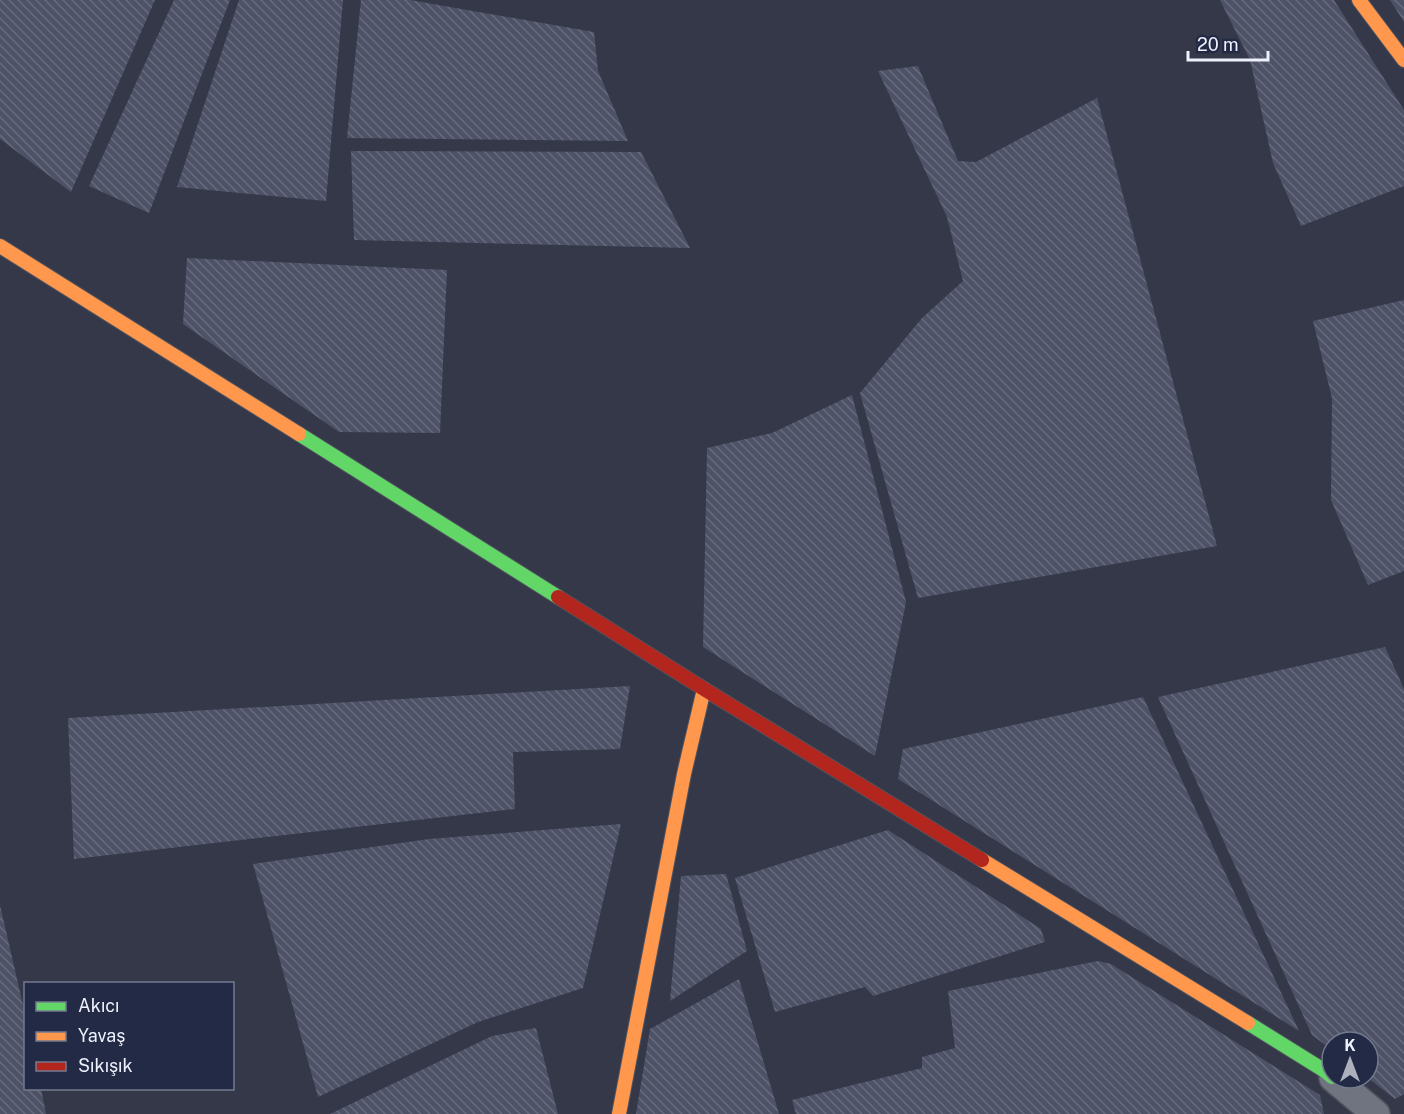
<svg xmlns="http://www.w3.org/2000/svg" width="1404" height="1114" font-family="'Public Sans',sans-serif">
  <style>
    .building { fill: url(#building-back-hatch) }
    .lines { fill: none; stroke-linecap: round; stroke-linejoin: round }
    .street-casing { stroke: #50535f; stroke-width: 30 }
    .fast-casing { stroke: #50535f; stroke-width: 16 }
    .slow-casing { stroke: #50535f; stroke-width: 16 }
    .jam-casing { stroke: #50535f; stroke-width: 16 }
    .street { stroke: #707480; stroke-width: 27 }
    .fast { stroke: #63d668; stroke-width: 14 }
    .slow { stroke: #ff974d; stroke-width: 14 }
    .jam { stroke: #b3261e; stroke-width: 14 }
  </style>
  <defs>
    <pattern id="building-back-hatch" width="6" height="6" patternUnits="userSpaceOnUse" patternTransform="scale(1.5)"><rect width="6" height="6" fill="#4d5266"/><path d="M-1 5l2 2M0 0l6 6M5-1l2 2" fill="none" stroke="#676b7d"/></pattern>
  </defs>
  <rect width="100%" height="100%" fill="#343848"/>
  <path class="building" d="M0,0H155L71,192L0,139Z
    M174,0H230L149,213L89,186Z
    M239,0H343L326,201L177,187Z
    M361,0H410L594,32L598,71L628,141L347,138Z
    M1220,0H1334L1404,110V186L1301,226L1273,163L1250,60Z
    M1390,0H1404V22Z
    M918,66L958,161L976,162L1097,98L1217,546L918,598L860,393L922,318L963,281L947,217L878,71Z
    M351,151L641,152L690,248L354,240Z
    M187,258L447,270L440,433L339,432L183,324Z
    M1404,300V571L1368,585L1331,500L1332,398L1313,321Z
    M852,395L906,602L875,756L703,647L707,448L772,433Z
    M1385,647L1404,689V1094L1395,1099L1368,1078V1042H1332V1050L1312,1035L1158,697Z
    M630,686L620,749L513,752L515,809L74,859L68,718Z
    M1143,697L1299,1031L898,779L903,749Z
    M621,824L583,988L478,1022L318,1097L253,864L429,839Z
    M888,830L1041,929L1045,942L873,996L865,987L775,1012L735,878Z
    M726,874L747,951L670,1001L681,876Z
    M0,905L26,1018V1088H41L46,1114H0Z
    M1098,961L1111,964L1320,1095L1324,1114H796L792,1100L922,1068V1057L955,1048L948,991Z
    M739,979L779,1114H636L650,1029Z
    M536,1028L558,1114H330L492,1036Z"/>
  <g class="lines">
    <g class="street-casing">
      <path id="street" d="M1333,1078L1376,1114"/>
    </g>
    <g class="fast-casing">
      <path id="fast" d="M299,434L558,597
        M1248,1023L1325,1071L1332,1077"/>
    </g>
    <g class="slow-casing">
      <path id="slow" d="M1359,0L1404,60
        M0,246L299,434
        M982,860L1248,1023
        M619,1114L684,774L704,689"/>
    </g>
    <g class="jam-casing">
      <path id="jam" d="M558,597L704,689L982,860"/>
    </g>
    <use href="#street" class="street"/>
    <use href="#fast" class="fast"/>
    <use href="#slow" class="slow"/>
    <use href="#jam" class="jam"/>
  </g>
  <rect x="24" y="982" width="210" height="108" fill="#232a45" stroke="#747a8e" stroke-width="1.5"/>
  <rect x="36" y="1002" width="30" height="9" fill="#63d668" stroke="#747a8e" stroke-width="1.5"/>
  <text x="78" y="1012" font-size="18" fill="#eef1fc">Akıcı</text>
  <rect x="36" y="1032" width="30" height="9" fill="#ff974d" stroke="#747a8e" stroke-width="1.5"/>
  <text x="78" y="1042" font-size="18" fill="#eef1fc">Yavaş</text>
  <rect x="36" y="1062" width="30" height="9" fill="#b3261e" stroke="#747a8e" stroke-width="1.5"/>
  <text x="78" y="1072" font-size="18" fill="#eef1fc">Sıkışık</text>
  <g transform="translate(1350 1060)"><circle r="28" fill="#232a45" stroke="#747a8e" stroke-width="1.5"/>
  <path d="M0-4.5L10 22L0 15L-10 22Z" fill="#adb0bd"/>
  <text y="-9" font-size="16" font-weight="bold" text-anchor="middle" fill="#eef1fc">K</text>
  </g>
  <path d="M1188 51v9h80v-9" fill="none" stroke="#eef1fc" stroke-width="3"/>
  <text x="1197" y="51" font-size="18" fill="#eef1fc" stroke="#232a45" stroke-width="4.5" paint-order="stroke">20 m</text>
</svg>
